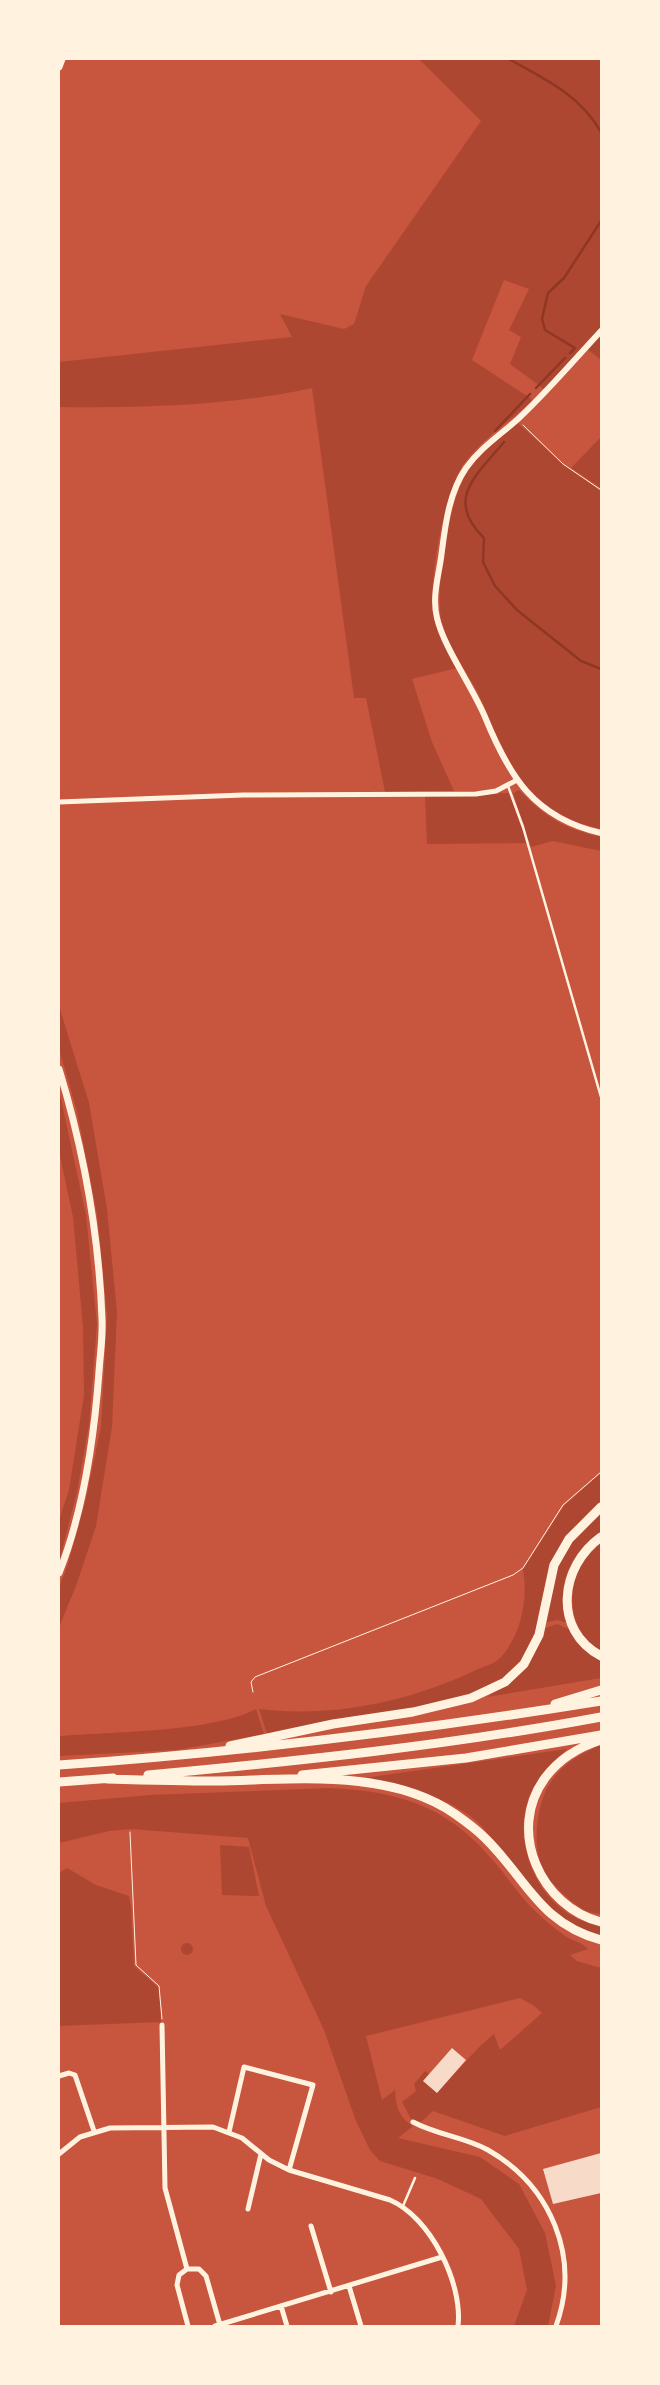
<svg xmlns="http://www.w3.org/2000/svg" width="660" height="2385" font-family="Montserrat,sans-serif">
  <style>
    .green { fill: #ae4732 }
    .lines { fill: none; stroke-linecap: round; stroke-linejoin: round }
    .stream { stroke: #8f3625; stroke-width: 2.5 }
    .building { fill: #f7dbc8 }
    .path { stroke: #fff3e0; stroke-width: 1 }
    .service { stroke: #fff3e0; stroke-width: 2.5 }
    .minor { stroke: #fff3e0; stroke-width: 5 }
    .tertiary { stroke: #fff3e0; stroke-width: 6 }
    .secondary { stroke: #fff3e0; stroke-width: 7 }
    .motorway { stroke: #fff3e0; stroke-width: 9 }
  </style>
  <rect width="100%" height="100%" fill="#c8553d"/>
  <path class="green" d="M419,59H601V327L544,389L510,364L521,337L509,330L529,289L504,280L472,360L533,400C510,421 481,440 463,465C445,491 427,585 434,617C437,635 449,652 457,668L412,679L432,742L454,791L385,792L366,698H354L312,388C229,406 144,408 59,407V362L292,337L280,314L344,329L354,324L366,286L481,121Z
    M601,335V360L587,349Z
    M518,423L563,464L601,491V829C528,813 510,767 483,704C472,678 452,654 443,627C432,595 449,497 469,469C482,451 501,437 518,423Z
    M601,437V488L571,468Z
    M519,790C545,817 564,829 601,837V851L553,841L531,847L513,793Z
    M509,793L527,843L427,844L425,796Z
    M59,1006L89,1103L107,1209L117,1312L112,1427L96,1526L76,1586L59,1627V1588L68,1564L85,1503L101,1427L107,1315L97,1214L77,1111L59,1049Z
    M59,1090L86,1215L97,1324L89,1425L77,1492L59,1562V1520L69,1490L84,1395L83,1327L73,1217L59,1151Z
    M601,1473V1501L566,1537L549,1564L535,1635L521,1662L503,1679L470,1695L413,1710L267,1734L259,1709C331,1718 408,1702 474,1671C481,1667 495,1664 500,1658C522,1634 528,1599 523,1569L564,1506Z
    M601,1512V1531C571,1553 554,1586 568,1623L557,1620L544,1623L557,1567L572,1542Z
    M601,1541V1652C568,1635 565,1586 584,1557C588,1552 596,1546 601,1541Z
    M557,1624L571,1630L601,1660V1678L487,1697L507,1684L543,1629Z
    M256,1709L264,1734L177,1750L59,1756V1736C109,1732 214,1732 256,1709Z
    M601,1745V1914C597,1913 591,1913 586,1911C574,1905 551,1884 544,1872C531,1848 536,1802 552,1780C564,1763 582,1753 601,1745Z
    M567,1749C557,1759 545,1769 538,1780C507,1825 529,1894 576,1918C584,1922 593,1924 601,1927V1936C548,1922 528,1881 495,1842C488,1835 482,1825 474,1819C442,1794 403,1787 364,1778Z
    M330,1788C396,1791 445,1805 489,1856C505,1873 517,1893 533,1909C543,1919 554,1928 565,1936C573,1941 582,1942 588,1949L570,1955L577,1961L601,1968V2107L505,2136L433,2111L421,2122L411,2119L402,2102L416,2091L414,2084L425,2071L429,2074L423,2081L437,2093C456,2073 473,2051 494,2034L500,2050L542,2013L533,2005L520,1998L366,2036L382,2100L395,2090C396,2106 398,2117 413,2126L398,2138L480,2157L519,2184L545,2233L556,2286L548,2326H514L527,2290L519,2249L481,2199L438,2179L380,2161L370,2150L356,2121L324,2030L266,1906L248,1838L131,1829L109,1831L59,1843V1803L150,1795Z
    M220,1845L249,1847L259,1896L222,1895Z
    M67,1868L96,1885L129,1896L131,1907L134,1966L159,1988L161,2022L59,2026V1873Z
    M181 1949a6 6 0 1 1 12 0a6 6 0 1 1-12 0Z"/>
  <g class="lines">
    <path class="stream" d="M509,59C546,80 579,94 601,132
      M570,353L575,348L545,330L542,319L548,293L564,278L601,221
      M536,388L565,358
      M495,431L530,394
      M504,442C477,475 444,499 484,538L483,562L495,586L517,610L581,661L601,669"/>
  </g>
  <path class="building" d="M452,2048L466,2060L437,2093L423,2081Z
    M601,2153V2193L553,2204L543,2169Z"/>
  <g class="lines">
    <path class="path" d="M523,425L563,464L601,490
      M253,1692L251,1682L255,1677L513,1575L523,1568L563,1505L601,1472
      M130,1832L136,1965L159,1986L162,2019"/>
    <path class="service" d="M508,786L523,827L601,1097
      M403,2206L415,2178"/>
    <path class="minor" d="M59,802L243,795L476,794L496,791L517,780
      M162,2025L165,2188L187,2269
      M59,2076L69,2073L75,2075L94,2131
      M413,2122C437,2135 465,2137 488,2150C551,2186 581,2257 556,2326
      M229,2132L244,2067L313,2085L289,2170
      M59,2154L80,2137L110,2128L213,2127L242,2138L269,2160L289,2170L390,2200C430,2217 463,2283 458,2326
      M248,2209L261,2154
      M311,2226L331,2292
      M349,2286L361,2326
      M281,2306L287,2326
      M188,2326L177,2285L179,2275L187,2269H199L206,2276L220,2325
      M215,2326L442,2257"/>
    <path class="tertiary" d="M601,331C574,360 548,391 518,419C500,435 480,448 466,468C448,494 445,528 441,558C438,578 432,598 437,618C444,648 472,686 485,717C509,776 534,818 601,833"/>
    <path class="secondary" d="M59,67L62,59
      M59,1069C83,1148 99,1236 102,1319C103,1337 100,1355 99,1372C94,1440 84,1510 59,1573"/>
    <path class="motorway" d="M601,1537C560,1566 552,1630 601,1656
      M555,1704L601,1690
      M601,1740C579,1747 559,1759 545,1778C506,1831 541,1907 601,1922
      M230,1746L333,1724L413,1712L471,1698L505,1682L524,1664L539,1635L554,1565L569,1539L601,1507
      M59,1765C241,1752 421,1730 601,1701
      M148,1775C300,1761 451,1745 601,1717
      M302,1775L466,1758L601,1735
      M107,1779C143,1780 180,1781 216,1781C293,1780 389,1768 455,1814C465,1821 476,1829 485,1838C527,1879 539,1923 601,1940
      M59,1782L113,1778"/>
  </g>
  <rect width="660" height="2385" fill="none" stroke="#fff3e0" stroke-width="120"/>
</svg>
